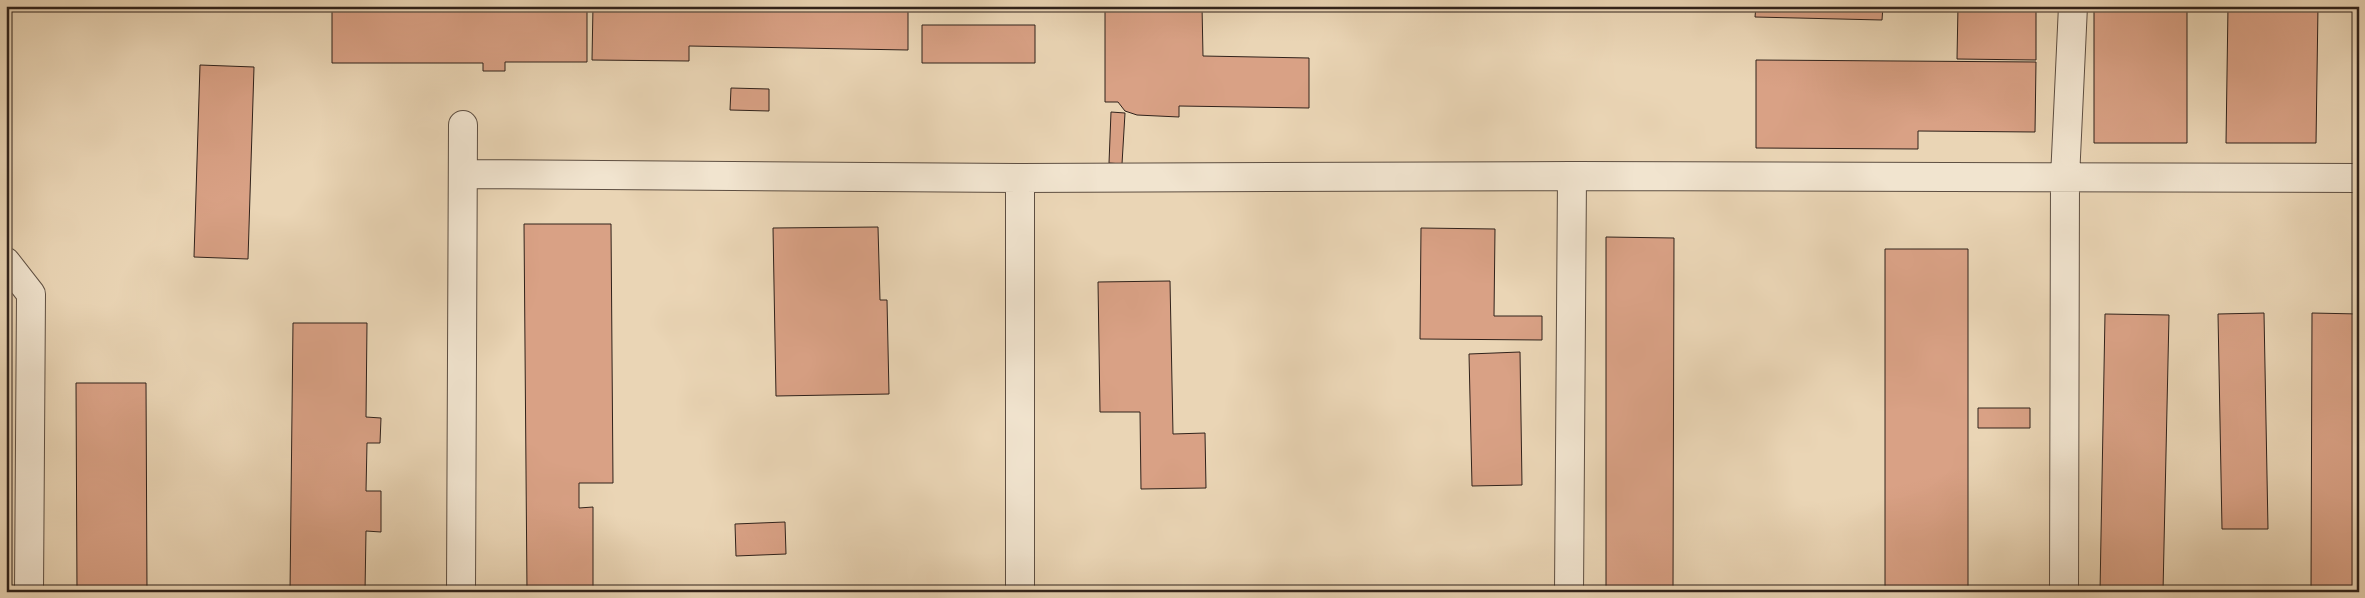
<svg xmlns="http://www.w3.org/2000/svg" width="2365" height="598" font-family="Alegreya,serif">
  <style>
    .building { fill: #d9a185; stroke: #30221b }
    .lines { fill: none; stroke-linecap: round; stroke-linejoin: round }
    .minor-casing { stroke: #5e4f42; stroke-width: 30 }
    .minor { stroke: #f1e4cf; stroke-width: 28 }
  </style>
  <rect width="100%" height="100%" fill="#ead5b5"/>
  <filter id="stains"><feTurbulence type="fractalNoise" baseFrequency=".004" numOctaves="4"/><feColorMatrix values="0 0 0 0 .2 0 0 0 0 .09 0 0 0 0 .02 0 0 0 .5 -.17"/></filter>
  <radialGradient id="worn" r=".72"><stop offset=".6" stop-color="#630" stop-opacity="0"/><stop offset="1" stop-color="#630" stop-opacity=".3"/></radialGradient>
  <path class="building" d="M332,6H587V62H505V71H483V63H332Z
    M593,6H908V50L689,46V61L592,60Z
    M1105,6H1202L1203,56L1309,58V108L1179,106V117L1137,115L1125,111L1118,102H1105Z
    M1756,6H1883L1882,20L1755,17Z
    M1958,6H2036V60L1957,59Z
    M2094,6H2187V143H2094Z
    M2228,6H2318L2316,143H2226Z
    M922,25H1035V63H922Z
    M1756,60L2036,62L2035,132L1918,131V149L1756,148Z
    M200,65L254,67L248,259L194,257Z
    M731,88L769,89V111L730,110Z
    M1111,112L1125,113L1122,164L1109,163Z
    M524,224H611L613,483H579V508L593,507V592H527Z
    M878,227L880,300H887L889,394L776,396L773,228Z
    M1421,228L1495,229L1494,316H1542V340L1420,339Z
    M1606,237L1674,238L1673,592H1606Z
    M1885,249H1968V592H1885Z
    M1170,281L1173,434L1205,433L1206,488L1141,489L1140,412H1100L1098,282Z
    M2264,313L2268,529H2222L2218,314Z
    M2312,313L2359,314V592H2311Z
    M2105,314L2169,315L2163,592H2100Z
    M293,323H367L366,417L381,418L380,443H367L366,491H381V532L366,531L365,592H290Z
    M1520,352L1522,485L1472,486L1469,354Z
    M76,383H146L147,592H77Z
    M1978,408H2030V428H1978Z
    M785,522L786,554L736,556L735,524Z"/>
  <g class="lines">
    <g class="minor-casing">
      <path id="minor" d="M463,174L1020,178L1572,176L2359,178
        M6,262L31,294L29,592
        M461,592L463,125
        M1020,592V178
        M1569,592L1572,176
        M2064,592L2065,178L2073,6"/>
    </g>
    <use href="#minor" class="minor"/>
  </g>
  <rect width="2365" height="598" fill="none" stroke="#ead5b5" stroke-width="25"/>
  <rect x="8" y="8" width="2350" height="583" fill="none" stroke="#30221b" stroke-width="2.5"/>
  <rect x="12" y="12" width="2340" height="573" fill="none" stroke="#30221b"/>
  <rect width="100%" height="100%" filter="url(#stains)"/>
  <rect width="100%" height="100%" fill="url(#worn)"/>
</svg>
